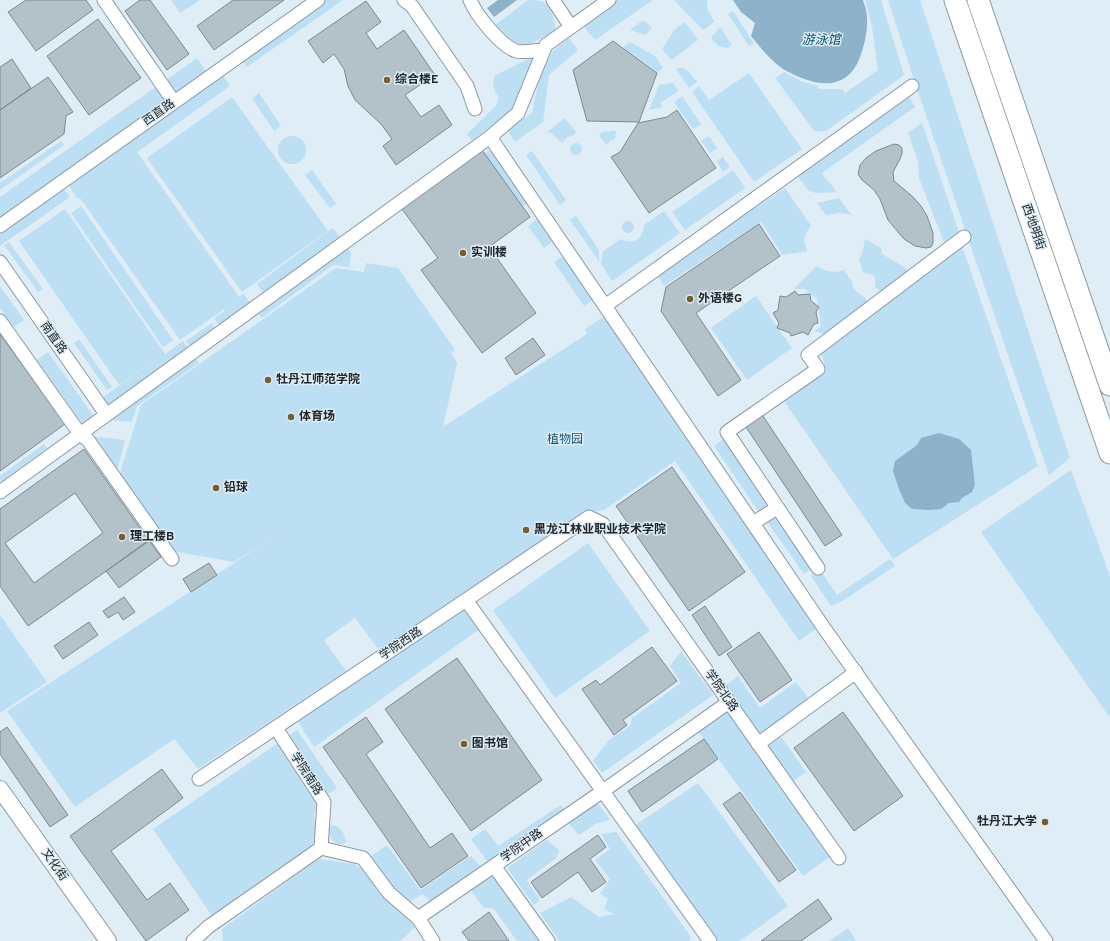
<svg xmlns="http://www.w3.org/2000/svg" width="1110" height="941" font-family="Overpass,'Noto Sans SC',sans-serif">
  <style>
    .green { fill: #bddff4 }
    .water { fill: #8db2c9 }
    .building { fill: #b3c1c9; stroke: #7c8992; fill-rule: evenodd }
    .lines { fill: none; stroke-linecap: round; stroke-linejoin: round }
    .minor-casing { stroke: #8c99a1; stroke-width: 15 }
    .tertiary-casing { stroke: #8c99a1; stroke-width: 18 }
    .trunk-casing { stroke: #8c99a1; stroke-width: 23 }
    .minor { stroke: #fff; stroke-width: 13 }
    .tertiary { stroke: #fff; stroke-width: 16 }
    .trunk { stroke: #fff; stroke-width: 21 }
    .poi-dot { fill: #755f2e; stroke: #deedf6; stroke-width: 1.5 }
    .labels { text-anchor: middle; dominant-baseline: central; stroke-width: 3; stroke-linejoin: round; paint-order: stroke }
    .poi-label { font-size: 12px; font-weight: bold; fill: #22272a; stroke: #deedf6; text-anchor: start }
    .street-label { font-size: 12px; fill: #22272a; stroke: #deedf6 }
    .park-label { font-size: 12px; fill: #165777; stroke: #deedf6 }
    .water-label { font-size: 13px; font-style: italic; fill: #0a506f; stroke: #deedf6 }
  </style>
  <rect width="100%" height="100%" fill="#deedf6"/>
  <path class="green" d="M171,0H200L180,13Z
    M324,0H343L247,67L241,59Z
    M528,0C532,0 537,0 541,1C552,6 555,21 556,31L524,47L515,43L495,25Z
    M615,0H653L595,40L581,23Z
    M674,0H707V8L714,22L703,30Z
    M865,0H881L904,75L826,131L815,132L775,78L784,72L801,81L818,86V89H843L845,93L878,70L872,27Z
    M888,0H920L1070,458L1049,475L918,92Z
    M733,11L754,43L749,46L728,14Z
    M643,20L652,27L646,35L630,30Z
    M685,22L698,40L671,60L662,49L675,29Z
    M720,27L732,45L728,48L718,46L711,38Z
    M569,38L578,50L549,75L543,122L515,142L507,130L532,113L542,66L555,49Z
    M630,42L655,56L663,68L658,72L623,47Z
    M534,56L536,60L514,109L472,140L467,134L496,106L499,98C494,89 490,84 496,75Z
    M197,58L208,74L0,221V197Z
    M678,68C688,67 691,75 697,82L689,88L676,69Z
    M220,71L230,86L137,152L239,297L244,294L252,306L221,328L214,318L225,311L224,309L180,340L80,198L78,199L65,180Z
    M749,73L802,149L754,182L692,92L699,86L709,100Z
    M673,83L678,91L660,103L662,107L649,110L659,85Z
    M259,93L281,126L274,131L252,98Z
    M682,96L701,124L693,129L674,102Z
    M232,97L328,231L242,292L147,158Z
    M909,97L915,107L822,173C825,180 833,184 836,192L816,193L809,191L797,176Z
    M565,118L576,132L574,135L567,137L562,143L551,133L547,132Z
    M922,123L959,232L944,242L919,178L918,161L908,133Z
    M616,131L615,138L606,145L599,135L602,132Z
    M709,136L717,148L710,153L701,141Z
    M278 150a14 14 0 1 1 28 0a14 14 0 1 1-28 0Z
    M61,141L64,145L0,190V183Z
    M570 149a6 6 0 1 1 12 0a6 6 0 1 1-12 0Z
    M492,149L528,203L518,210L481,156Z
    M532,151L566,200L560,205L526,155Z
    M723,157L730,167L723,172L716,161Z
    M312,170L336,204L330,208L305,175Z
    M733,170L745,188L685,230L672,212Z
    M62,186L70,197L0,246V229Z
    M785,188L811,226C803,236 803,239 807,251L783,255L761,222L664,286L657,274Z
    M839,198L851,215L840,213L826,215L817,203Z
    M81,206L173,340L163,347L71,213Z
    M65,209L165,354L183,341L199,363L137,406L132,422L113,420L99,400L164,354L119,385L19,241Z
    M664,211L680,233L612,281L601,264L603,251L621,239C634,245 643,239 644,225Z
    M576,216L599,250V261L570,220Z
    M539,218L555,240L544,248L528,226Z
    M622 227a6 6 0 1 1 12 0a6 6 0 1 1-12 0Z
    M333,228L351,252L349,267L333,265L262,318L255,309L268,299L257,284Z
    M865,239L881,248L882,254L906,268L908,271L882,291L875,288V276L863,272L859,259L863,251Z
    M9,242L43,289L38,292L4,245Z
    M962,246L1038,466L893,559L784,401L826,370L821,353Z
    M566,254L596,298L584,306L554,262Z
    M366,263L398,268L455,350L451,353L457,363L443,427L587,334L585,329L606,315L820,626L799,641L675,461L604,510L592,512L379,650L355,618L324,640L346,671L198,769L174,739L75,807L7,711L280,533L234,562L172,551L120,473L141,405L336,268L364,272Z
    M816,266C826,271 834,274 844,270L852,282L853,287L856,291L864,297L868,302L827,335L814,331L821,326L817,299L805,289H794Z
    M0,286L24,320L14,327L0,308Z
    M756,296L792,348L747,380L711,328Z
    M212,323L217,330L191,348L186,341Z
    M79,339L112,387L107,390L74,343Z
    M48,352L93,415L82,423L37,360Z
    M89,436L125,440L116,475Z
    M723,439L770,509L761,515L714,446Z
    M44,444L47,448L0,482V476Z
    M1071,470L1110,576V718L981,532Z
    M773,515L811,569L804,574L766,520Z
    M588,543L650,631L555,698L493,610Z
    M890,559L895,566L842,601L831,606L811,576L820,570L837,595Z
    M464,607L480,629L314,747L298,722Z
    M0,615L47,682L0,713Z
    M681,651L713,695L602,773L593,761L609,740L630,726L632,718L681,683L670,666Z
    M738,676L760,708L796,682L811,702L760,739L724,687Z
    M729,711L831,856L803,876L699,732Z
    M297,730L337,788L321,799L314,814L317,844L212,916L153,829Z
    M779,734L806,772L790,784L763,745Z
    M698,783L788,906L740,941H715L634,826Z
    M596,801L610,820L595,824L579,835L567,822Z
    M561,805L566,812L490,865L471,839L485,829L498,846Z
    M332,825C341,826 344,833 346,841L343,844C333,845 330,838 328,830Z
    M616,832L691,937L689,941H559L540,913L571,897L599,917L614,914L604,909L608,899L600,894L610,879L595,860L610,849L601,834Z
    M547,840L559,850L556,858L527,880L540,900L534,905L507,868Z
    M387,845L420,890L471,856L483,869L432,903L423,894L407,903L392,890L370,857Z
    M318,859L354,864L371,874L415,927L405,937L399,941H223L222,929Z
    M494,873L541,941H517L494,909L483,907L470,889Z
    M848,928L856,941H829Z"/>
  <path class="water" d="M498,0H517L494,17L487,8Z
    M733,0H863C865,6 867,12 867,18C868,31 864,46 860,57C846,95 811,85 783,69C771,61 760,47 751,36L755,23L741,12Z
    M939,433L959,439L971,450L975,485L972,492L962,498L959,502L949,503L941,509L930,510L912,509L905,503L899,489L893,471L895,461L917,445L921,438Z"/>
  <path class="building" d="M26,0H86L93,10L36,51L8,12Z
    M140,0H150L189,54L167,70L125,11Z
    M233,0H284L214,50L197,26Z
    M366,1L381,22L366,33L377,49L404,30L435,75L405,95L421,117L439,105L452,125L396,165L383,146L392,139L381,124L355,100L348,86L344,69L334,54L323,63L308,41Z
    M98,19L141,78L89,115L47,56Z
    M613,41L657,73L639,122L587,121L573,70Z
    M12,59L31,88L0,110V67Z
    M48,77L73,112L66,116L64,134L0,178V110Z
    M677,110L716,168L649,213L611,157L620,152L638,123L667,117Z
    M894,144L899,145L902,148V153L900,159L893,172L894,181L912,196L921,206L927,216L933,233V243L931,247L926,248L915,246L904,239L888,220L880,199L874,190L862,180L858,174L860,165L866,158L876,151Z
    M482,150L530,217L489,247L536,313L482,353L421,270L438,258L402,209Z
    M759,224L780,256L696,313L741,380L718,396L661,311L666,287Z
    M795,291L798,295L810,294L811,301L819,307L816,312L818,323L814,324L808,335L803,332L791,336L790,333L777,328L779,323L773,313L778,310L780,296L786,297Z
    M0,334L65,424L0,471Z
    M533,338L545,355L516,375L505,358Z
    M761,413L842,535L825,546L744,424Z
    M84,449L149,541L28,626L0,586V509ZM75,493L103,533L34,583L5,543Z
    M672,467L745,572L689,611L616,506Z
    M149,540L161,557L119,588L106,571Z
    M209,563L217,575L191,592L183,579Z
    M124,597L135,612L123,620L118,612L108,618L103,611Z
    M705,606L732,647L719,656L692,615Z
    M89,622L98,635L63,659L54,646Z
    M759,632L792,680L760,702L727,654Z
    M652,647L677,681L623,720L627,725L614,735L582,689L596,680L600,685Z
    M457,658L542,780L471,831L385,709Z
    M843,712L903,796L854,831L794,748Z
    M366,717L383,742L366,754L430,848L452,833L468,856L421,888L323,747Z
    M7,727L68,815L50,827L0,754V732Z
    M704,739L718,759L642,812L628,791Z
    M162,769L183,798L111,851L147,900L170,883L189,910L146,941L70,836Z
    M740,792L796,870L779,882L723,804Z
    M598,835L606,847L590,859L606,882L592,892L578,872L542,898L531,882Z
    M818,899L832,919L801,941H761Z
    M489,912L509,941H469L462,932Z"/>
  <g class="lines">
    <g class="minor-casing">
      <path id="minor" d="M104,0L174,102
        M404,0L412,6L467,86L475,109
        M470,0C476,15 500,45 516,51C522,53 537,50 544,50
        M553,0L571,27
        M490,137L824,628L1046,941
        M0,226L318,0
        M0,262L106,414
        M605,306L912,86
        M0,321L80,434L88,440L172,559
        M0,492L490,137L518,113L546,45L609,0
        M753,523L777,508
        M818,568L727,432L818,369L808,355L964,237
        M466,600L710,941
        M276,728L324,802L321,848
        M758,744L856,672
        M199,779L466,600L589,517L603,524L839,858
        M321,848L363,858L389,893L418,918L603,791L729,702
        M494,866L548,941
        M418,918L433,941
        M193,941L208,927L321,848"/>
    </g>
    <g class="tertiary-casing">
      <path id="tertiary" d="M0,789L108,941"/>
    </g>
    <g class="trunk-casing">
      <path id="trunk" d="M955,0L1110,453
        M978,0L1110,385"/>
    </g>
    <use href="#minor" class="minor"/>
    <use href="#tertiary" class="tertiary"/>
    <use href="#trunk" class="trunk"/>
  </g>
  <g class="poi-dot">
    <circle cx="387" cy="80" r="4"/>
    <circle cx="463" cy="253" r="4"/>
    <circle cx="690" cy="299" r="4"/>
    <circle cx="268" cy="380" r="4"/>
    <circle cx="291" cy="417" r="4"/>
    <circle cx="216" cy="488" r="4"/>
    <circle cx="526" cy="530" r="4"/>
    <circle cx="122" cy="537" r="4"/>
    <circle cx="464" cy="744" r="4"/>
    <circle cx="1045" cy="822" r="4"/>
  </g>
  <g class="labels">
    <g class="poi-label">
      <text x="395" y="80">综合楼E</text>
      <text x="471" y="253">实训楼</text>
      <text x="698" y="299">外语楼G</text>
      <text x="276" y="380">牡丹江师范学院</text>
      <text x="299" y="417">体育场</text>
      <text x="224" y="488">铅球</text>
      <text x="534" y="530">黑龙江林业职业技术学院</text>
      <text x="130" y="537">理工楼B</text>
      <text x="472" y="744">图书馆</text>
      <text x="1037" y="822" text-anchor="end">牡丹江大学</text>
    </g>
    <g class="street-label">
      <text transform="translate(159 113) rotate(-35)">西直路</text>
      <text transform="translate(1033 227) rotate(71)">西地明街</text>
      <text transform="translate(53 338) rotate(55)">南直路</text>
      <text transform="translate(401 644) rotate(-34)">学院西路</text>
      <text transform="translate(721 691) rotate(55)">学院北路</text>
      <text transform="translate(306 774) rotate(57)">学院南路</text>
      <text transform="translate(522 846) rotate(-35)">学院中路</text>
      <text transform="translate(54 865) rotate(55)">文化街</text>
    </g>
    <g class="park-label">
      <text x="565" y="440">植物园</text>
    </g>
    <g class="water-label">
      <text x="821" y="41">游泳馆</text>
    </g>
  </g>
</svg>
